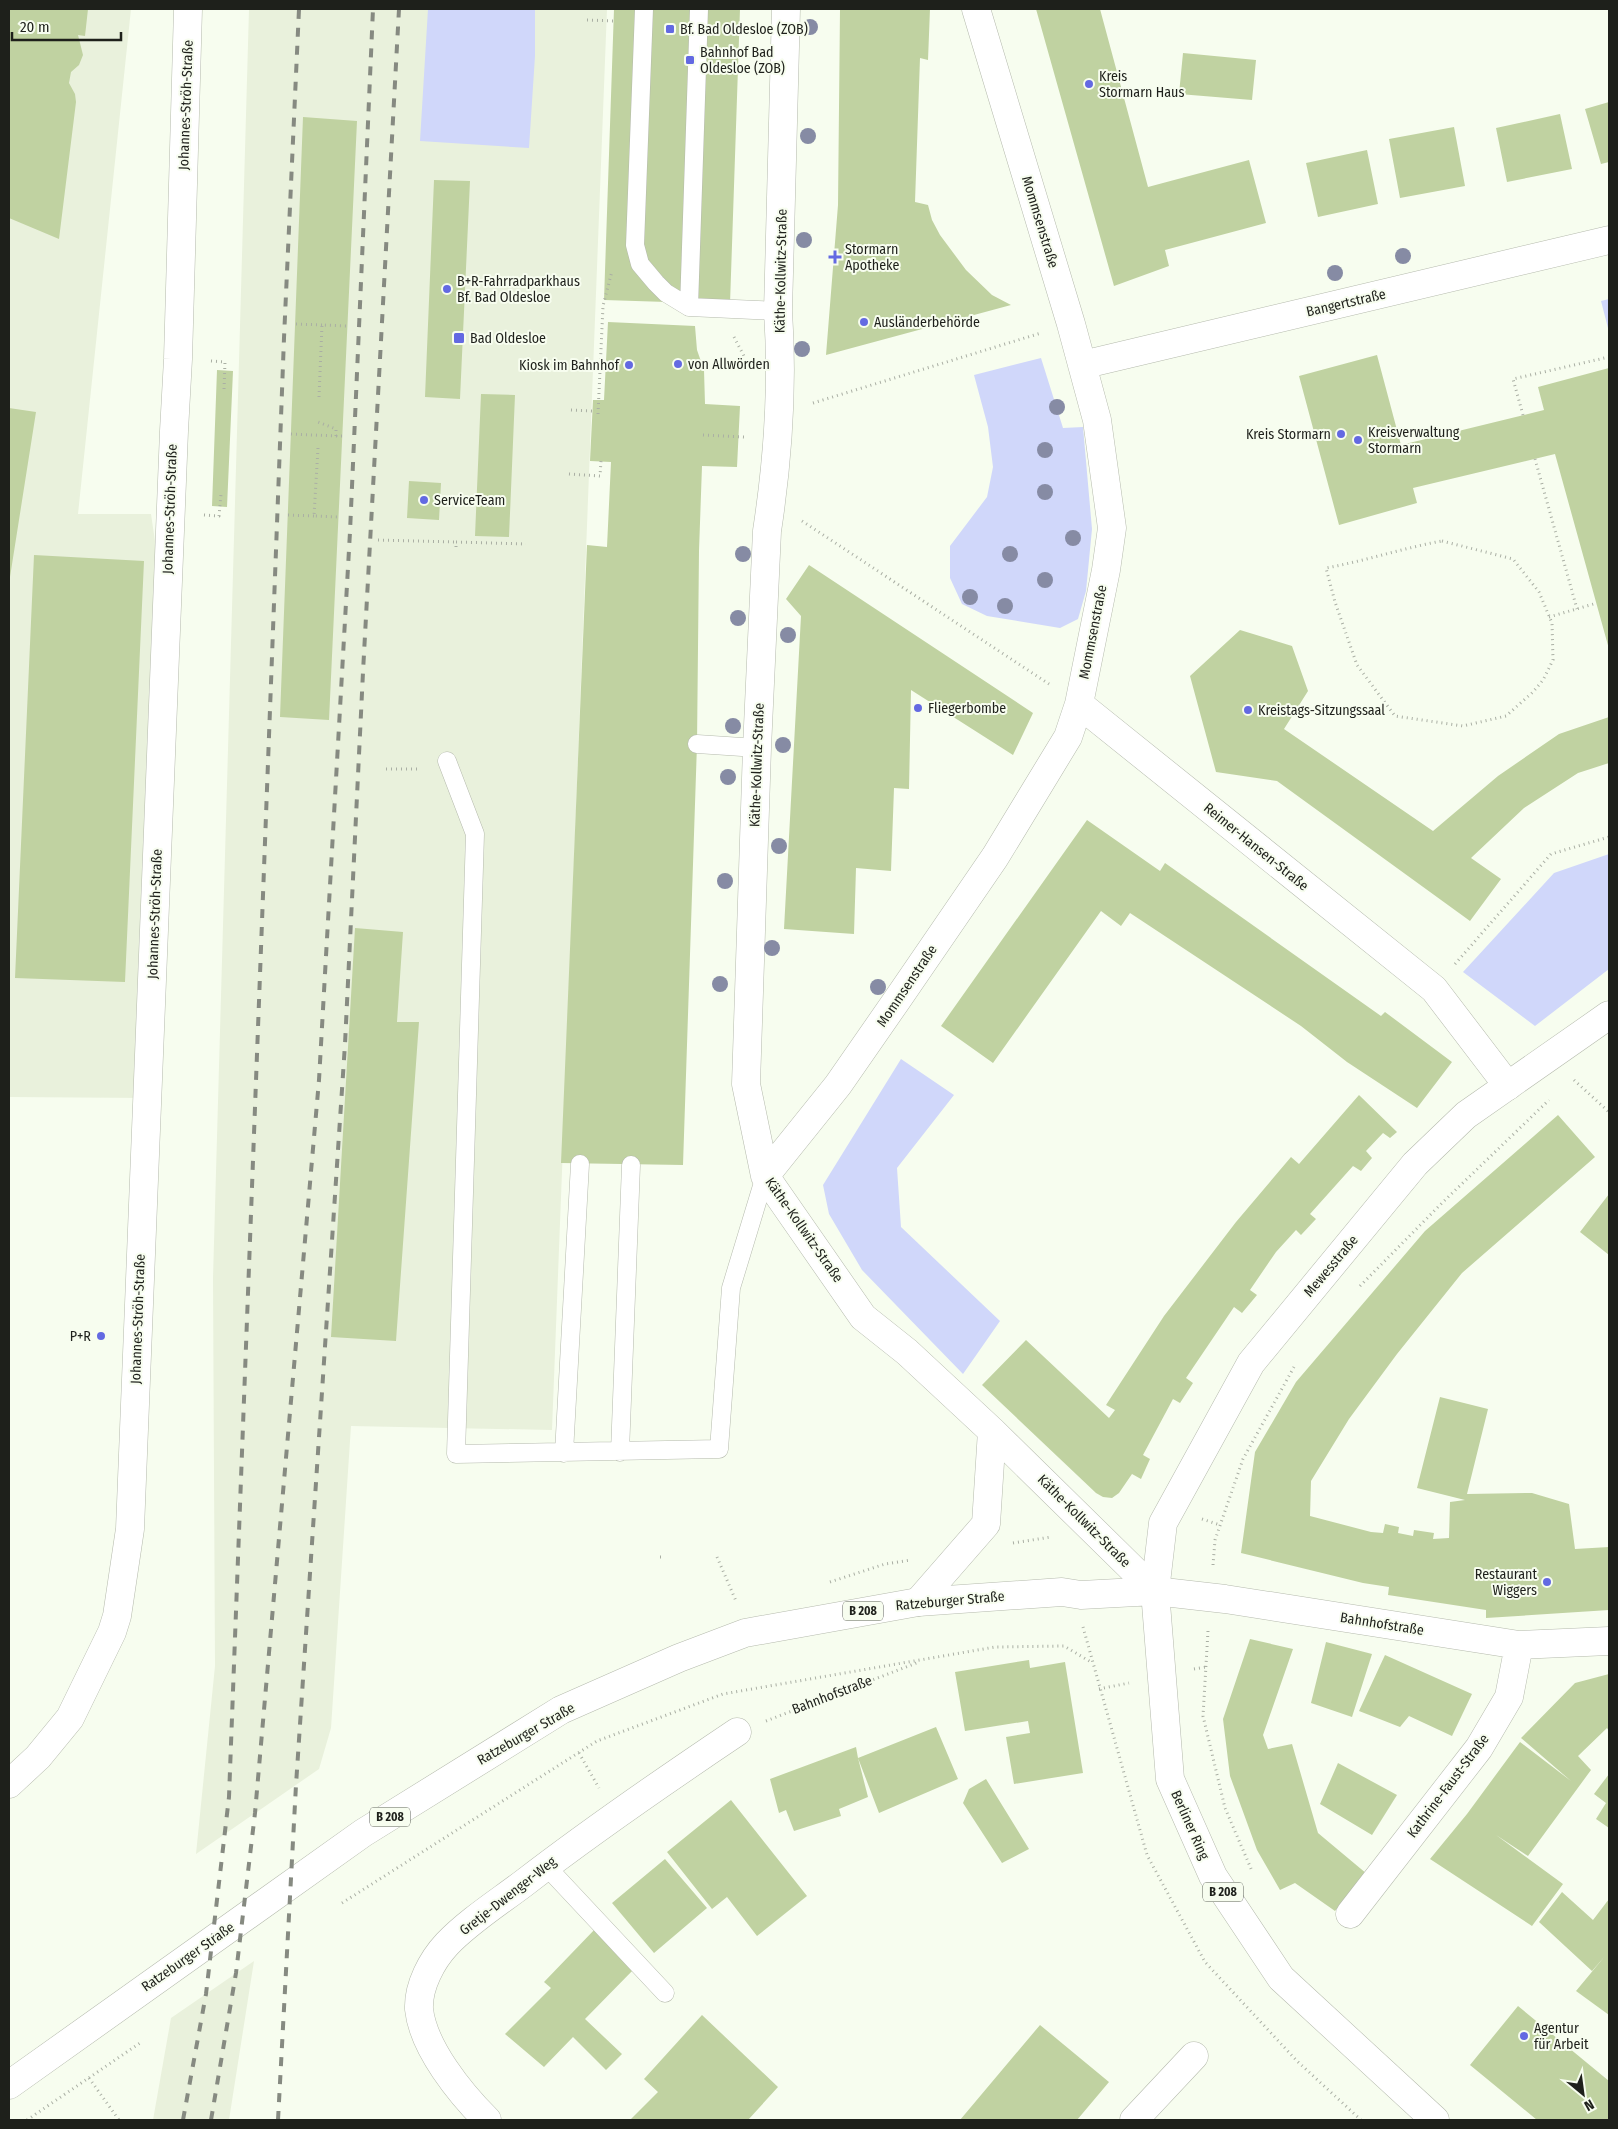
<svg xmlns="http://www.w3.org/2000/svg" width="1618" height="2129" font-family="'Fira Sans Condensed',sans-serif">
  <style>
    .built { fill: #e9f1dc }
    .green { fill: #d0d7fa }
    .building { fill: #c0d2a1 }
    .lines { fill: none; stroke-linecap: round; stroke-linejoin: round }
    .service-casing { stroke: #b5baad; stroke-width: 19 }
    .minor-casing { stroke: #b5baad; stroke-width: 29 }
    .tertiary-casing { stroke: #b5baad; stroke-width: 29 }
    .primary-casing { stroke: #b5baad; stroke-width: 29 }
    .path { stroke: #aaafa4; stroke-width: 3; stroke-dasharray: 1 4; stroke-linecap: butt }
    .service { stroke: #fff; stroke-width: 18 }
    .minor { stroke: #fff; stroke-width: 28 }
    .tertiary { stroke: #fff; stroke-width: 28 }
    .primary { stroke: #fff; stroke-width: 28 }
    .rail { stroke: #868a81; stroke-width: 4; stroke-dasharray: 9 9; stroke-linecap: butt }
    .tree { fill: #868ba4 }
    .poi-dot { fill: #6369e2; stroke: #f7fdef; stroke-width: 2 }
    .labels { text-anchor: middle; dominant-baseline: central; stroke-width: 4; stroke-linejoin: round; paint-order: stroke }
    .shield { fill: #f7fdef; stroke: #5f625b; stroke-width: 1 }
    .shield-label { font-size: 12px; font-weight: bold; fill: #1e201b }
    .poi-label { font-size: 14px; fill: #1e201b; stroke: #f7fdef; text-anchor: start }
    .street-label { font-size: 14px; fill: #1e201b; stroke: #f7fdef }
  </style>
  <rect width="100%" height="100%" fill="#f7fdef"/>
  <path class="built" d="M9,9H131L78,514H151L166,616L147,1098L9,1097Z
    M249,9H607L552,1430L351,1426L331,1728L319,1769L196,1854L215,1666L213,1278Z
    M254,1961L229,2120H153L171,2018Z"/>
  <path class="green" d="M428,9H535V56L529,148L420,141Z
    M1609,299V332L1601,301Z
    M1041,358L1063,428L1083,427L1092,529L1086,591L1078,619L1060,628L987,616L962,604L950,578V546L987,497L993,467L988,427L974,375Z
    M1609,854V969L1535,1026L1463,972L1554,873Z
    M901,1059L954,1095L897,1168L901,1227L1000,1321L963,1374L862,1270L829,1214L823,1185Z"/>
  <path class="building" d="M9,9H88L85,36L78,35L83,55L79,65L71,72L69,83L75,94L76,102L59,239L9,218Z
    M614,9H740L730,304L604,300Z
    M840,9H930L928,60L920,58L915,202L928,205L932,220L940,235L966,270L992,295L1011,305L826,355L838,205Z
    M1036,9H1100L1148,187L1249,160L1266,223L1165,250L1169,266L1114,286Z
    M1183,53L1256,60L1252,100L1179,94Z
    M1609,102V162L1601,164L1585,109Z
    M1560,114L1572,169L1507,182L1496,128Z
    M303,117L357,121L329,720L280,717Z
    M1454,127L1465,186L1400,198L1389,139Z
    M1367,150L1378,204L1318,217L1306,163Z
    M434,180L470,181L460,399L425,397Z
    M608,322L695,326L697,350L704,370L705,404L740,406L737,467L702,466L699,551L697,744L683,1165L561,1163L587,545L607,547L611,462L590,461L593,400H604Z
    M1377,355L1401,445L1544,410L1538,387L1609,368V649L1555,454L1413,488L1417,503L1339,525L1299,376Z
    M217,370L233,371L227,507L212,506Z
    M481,394L515,395L509,537L475,536Z
    M9,408L36,412L10,577L9,576Z
    M409,481L441,483L439,520L407,518Z
    M34,555L144,561L125,982L15,978Z
    M809,565L1033,713L1013,755L911,690L909,789L894,788L891,871L856,868L854,934L784,929L801,616L786,599Z
    M1240,630L1292,646L1308,691L1284,729L1433,831L1498,776L1559,734L1609,717V763L1578,773L1524,808L1471,858L1501,879L1470,921L1277,781L1216,772L1190,676Z
    M1087,820L1160,871L1165,863L1381,1016L1385,1012L1452,1062L1417,1108L1347,1062L1301,1026L1130,913L1121,926L1101,911L993,1063L941,1026Z
    M355,928L403,932L397,1022H419L396,1341L331,1337Z
    M1359,1095L1397,1132L1390,1138L1383,1133L1366,1151L1372,1158L1361,1171L1353,1166L1310,1214L1316,1219L1301,1235L1296,1230L1276,1252L1250,1290L1257,1295L1242,1313L1234,1307L1186,1378L1193,1383L1180,1403L1173,1399L1143,1455L1150,1459L1141,1479L1132,1474L1119,1493L1112,1498L1103,1497L1096,1493L982,1385L1026,1340L1109,1418L1115,1410L1106,1405L1164,1316L1236,1222L1291,1157L1299,1164Z
    M1558,1115L1595,1157L1462,1273L1397,1354L1349,1419L1311,1481L1310,1516L1371,1532L1383,1533L1385,1524L1399,1527L1398,1533L1413,1536L1414,1530L1434,1533L1433,1539L1449,1538L1450,1502L1465,1500L1417,1488L1440,1397L1488,1409L1467,1494L1532,1493L1569,1504L1575,1549L1609,1547V1610L1486,1618V1610L1388,1595L1389,1587L1363,1583L1241,1553L1255,1452L1296,1382L1425,1231Z
    M1609,1194V1255L1580,1232Z
    M1250,1639L1293,1649L1263,1735L1268,1749L1292,1744L1318,1833L1367,1874L1335,1911L1295,1883L1280,1890L1257,1850L1230,1776L1223,1719Z
    M1326,1642L1372,1654L1352,1717L1311,1703Z
    M1385,1655L1472,1694L1452,1736L1409,1716L1400,1727L1359,1711Z
    M1029,1660L1030,1668L1065,1662L1083,1773L1014,1784L1006,1737L1030,1733L1028,1721L965,1731L955,1672Z
    M1609,1674V1731L1607,1728L1578,1756L1591,1770L1528,1856L1496,1835L1563,1884L1532,1926L1430,1859L1467,1814L1520,1742L1571,1781L1521,1738L1575,1683Z
    M936,1727L958,1779L879,1813L858,1758L868,1797L839,1809L841,1816L794,1831L786,1810L779,1813L770,1779L856,1747L858,1758Z
    M1338,1763L1397,1795L1372,1835L1320,1804Z
    M1609,1774V1828L1596,1819L1606,1803L1594,1794Z
    M986,1779L1029,1849L1002,1863L963,1803L969,1789Z
    M731,1800L807,1896L757,1936L727,1897L712,1909L667,1852Z
    M665,1859L707,1908L654,1953L612,1903Z
    M1562,1892L1593,1920L1609,1899V2015L1576,1991L1605,1956L1592,1971L1539,1922Z
    M596,1928L636,1967L585,2019L622,2054L606,2070L573,2037L544,2067L505,2034L551,1988L544,1982Z
    M1518,2006L1609,2081V2120H1537L1470,2065Z
    M702,2015L778,2087L748,2120H630L658,2092L644,2079Z
    M1040,2025L1109,2082L1077,2120H960Z"/>
  <g class="lines">
    <g class="service-casing">
      <path id="service" d="M644,9L635,245L640,264L656,283L666,293L689,307L778,311
        M689,307L699,9
        M697,744L757,748
        M447,761L475,834L456,1454L719,1449L731,1288L765,1176
        M620,1452L631,1165
        M564,1453L580,1164
        M546,1866L665,1993"/>
    </g>
    <g class="minor-casing">
      <path id="minor" d="M786,9L778,311C783,384 778,459 767,531L757,748L746,1084L765,1176L863,1317L907,1352L992,1431L1155,1591L1225,1599L1519,1645L1609,1641
        M1082,365L1609,240
        M1079,704L1434,989L1508,1086
        M765,1176L838,1085L897,1000L995,857L1068,737L1079,704L1106,570L1112,528L1097,420L1071,324L976,9
        M918,1602L986,1524L992,1431
        M9,1784L38,1757L70,1718L112,1632L117,1616L130,1529L174,431L178,359L188,9
        M1350,1914L1479,1748L1509,1697L1519,1645
        M487,2120C461,2094 423,2048 419,2009C418,1986 432,1960 447,1944C469,1921 499,1902 524,1883C594,1829 664,1781 737,1732
        M1134,2120L1194,2056"/>
    </g>
    <g class="tertiary-casing">
      <path id="tertiary" d="M1155,1591L1163,1523L1251,1363L1415,1164L1466,1115L1609,1015"/>
    </g>
    <g class="primary-casing">
      <path id="primary" d="M9,2085L363,1833L561,1710L679,1658L745,1633L918,1602L1062,1592L1081,1595L1155,1591L1170,1779L1213,1876L1281,1978L1435,2120"/>
    </g>
    <path class="path" d="M587,20L615,21
      M296,324L322,325
      M734,337L745,358
      M211,361L225,362L224,390
      M319,397L322,325L347,326
      M813,403L1041,333
      M571,410L592,411
      M598,414L603,306L612,271
      M1523,415L1513,379L1609,357
      M291,434L336,436V429L318,422
      M703,435L745,437
      M336,436H342
      M318,448L314,516L339,517
      M1535,459L1577,609
      M569,474L600,476L601,461
      M204,515L219,516L221,494
      M288,515L314,516
      M802,521L1049,684
      M378,540L456,542
      M1442,541L1513,559L1539,592L1552,623L1553,660L1543,680L1533,692L1506,716L1463,726L1395,716L1357,665L1335,602L1326,568C1365,561 1403,548 1442,541Z
      M456,547V542L526,544
      M1549,617L1597,603
      M386,769H420
      M1455,964L1551,854L1609,837
      M1574,1080L1609,1112
      M1360,1286L1443,1202L1549,1100
      M1202,1519L1220,1525
      M1013,1543L1051,1537
      M660,1557H665
      M717,1557L736,1601
      M1213,1565L1215,1540L1243,1459L1294,1367
      M830,1582L885,1564L911,1560
      M1083,1627L1147,1855L1205,1962L1297,2061L1361,2120
      M1208,1631L1203,1716L1225,1808L1252,1871
      M1194,1669L1206,1667
      M1099,1689L1129,1683
      M766,1721L919,1662
      M579,1753L599,1788
      M342,1903L597,1741L723,1694L995,1647L1064,1646L1091,1662
      M89,2078L119,2120
      M27,2120L140,2043"/>
    <use href="#service" class="service"/>
    <use href="#minor" class="minor"/>
    <use href="#tertiary" class="tertiary"/>
    <use href="#primary" class="primary"/>
    <path class="rail" d="M183,2120L206,1994L229,1797L284,338L299,9
      M211,2120L236,1973L255,1813L319,1080L350,532L373,9
      M278,2120L296,1785L345,1044L363,672L399,9"/>
  </g>
  <g class="tree">
    <circle cx="810" cy="27" r="8"/>
    <circle cx="808" cy="136" r="8"/>
    <circle cx="804" cy="240" r="8"/>
    <circle cx="1403" cy="256" r="8"/>
    <circle cx="1335" cy="273" r="8"/>
    <circle cx="802" cy="349" r="8"/>
    <circle cx="1057" cy="407" r="8"/>
    <circle cx="1045" cy="450" r="8"/>
    <circle cx="1045" cy="492" r="8"/>
    <circle cx="1073" cy="538" r="8"/>
    <circle cx="743" cy="554" r="8"/>
    <circle cx="1010" cy="554" r="8"/>
    <circle cx="1045" cy="580" r="8"/>
    <circle cx="970" cy="597" r="8"/>
    <circle cx="1005" cy="606" r="8"/>
    <circle cx="738" cy="618" r="8"/>
    <circle cx="788" cy="635" r="8"/>
    <circle cx="733" cy="726" r="8"/>
    <circle cx="783" cy="745" r="8"/>
    <circle cx="728" cy="777" r="8"/>
    <circle cx="779" cy="846" r="8"/>
    <circle cx="725" cy="881" r="8"/>
    <circle cx="772" cy="948" r="8"/>
    <circle cx="720" cy="984" r="8"/>
    <circle cx="878" cy="987" r="8"/>
  </g>
  <g class="poi-dot">
    <rect x="665" y="24" width="10" height="10" rx="2.5"/>
    <rect x="685" y="55" width="10" height="10" rx="2.5"/>
    <circle cx="1089" cy="84" r="5"/>
    <path d="M832.5 249.5h5v5h5v5h-5v5h-5v-5h-5v-5h5z"/>
    <circle cx="447" cy="289" r="5"/>
    <circle cx="864" cy="322" r="5"/>
    <rect x="453" y="332" width="12" height="12" rx="2.5"/>
    <circle cx="678" cy="364" r="5"/>
    <circle cx="629" cy="365" r="5"/>
    <circle cx="1341" cy="434" r="5"/>
    <circle cx="1358" cy="440" r="5"/>
    <circle cx="424" cy="500" r="5"/>
    <circle cx="918" cy="708" r="5"/>
    <circle cx="1248" cy="710" r="5"/>
    <circle cx="101" cy="1336" r="5"/>
    <circle cx="1547" cy="1582" r="5"/>
    <circle cx="1524" cy="2036" r="5"/>
  </g>
  <g class="labels">
    <g class="shield">
      <rect x="843" y="1601.5" width="40" height="19" rx="4"/>
      <rect x="370" y="1807.5" width="40" height="19" rx="4"/>
      <rect x="1203" y="1882.5" width="40" height="19" rx="4"/>
    </g>
    <g class="shield-label">
      <text x="863" y="1611">B 208</text>
      <text x="390" y="1817">B 208</text>
      <text x="1223" y="1892">B 208</text>
    </g>
    <g class="poi-label">
      <text x="680" y="29">Bf. Bad Oldesloe (ZOB)</text>
      <text x="700" y="52">Bahnhof Bad<tspan x="700" dy="16">Oldesloe (ZOB)</tspan></text>
      <text x="1099" y="76">Kreis<tspan x="1099" dy="16">Stormarn Haus</tspan></text>
      <text x="845" y="249">Stormarn<tspan x="845" dy="16">Apotheke</tspan></text>
      <text x="457" y="281">B+R-Fahrradparkhaus<tspan x="457" dy="16">Bf. Bad Oldesloe</tspan></text>
      <text x="874" y="322">Ausländerbehörde</text>
      <text x="470" y="338">Bad Oldesloe</text>
      <text x="688" y="364">von Allwörden</text>
      <text x="619" y="365" text-anchor="end">Kiosk im Bahnhof</text>
      <text x="1368" y="432">Kreisverwaltung<tspan x="1368" dy="16">Stormarn</tspan></text>
      <text x="1331" y="434" text-anchor="end">Kreis Stormarn</text>
      <text x="434" y="500">ServiceTeam</text>
      <text x="928" y="708">Fliegerbombe</text>
      <text x="1258" y="710">Kreistags-Sitzungssaal</text>
      <text x="91" y="1336" text-anchor="end">P+R</text>
      <text x="1537" y="1574" text-anchor="end">Restaurant<tspan x="1537" dy="16">Wiggers</tspan></text>
      <text x="1534" y="2028">Agentur<tspan x="1534" dy="16">für Arbeit</tspan></text>
    </g>
    <g class="street-label">
      <text transform="translate(186 105) rotate(-88)">Johannes-Ströh-Straße</text>
      <text transform="translate(1040 222) rotate(73)">Mommsenstraße</text>
      <text transform="translate(781 271) rotate(-89)">Käthe-Kollwitz-Straße</text>
      <text transform="translate(1346 303) rotate(-13)">Bangertstraße</text>
      <text transform="translate(170 509) rotate(-88)">Johannes-Ströh-Straße</text>
      <text transform="translate(1093 632) rotate(-79)">Mommsenstraße</text>
      <text transform="translate(757 765) rotate(-88)">Käthe-Kollwitz-Straße</text>
      <text transform="translate(1256 847) rotate(39)">Reimer-Hansen-Straße</text>
      <text transform="translate(155 914) rotate(-88)">Johannes-Ströh-Straße</text>
      <text transform="translate(907 986) rotate(-56)">Mommsenstraße</text>
      <text transform="translate(804 1230) rotate(55)">Käthe-Kollwitz-Straße</text>
      <text transform="translate(1331 1266) rotate(-50)">Mewesstraße</text>
      <text transform="translate(138 1319) rotate(-88)">Johannes-Ströh-Straße</text>
      <text transform="translate(1084 1521) rotate(45)">Käthe-Kollwitz-Straße</text>
      <text transform="translate(950 1601) rotate(-5)">Ratzeburger Straße</text>
      <text transform="translate(1382 1624) rotate(9)">Bahnhofstraße</text>
      <text transform="translate(832 1695) rotate(-21)">Bahnhofstraße</text>
      <text transform="translate(526 1734) rotate(-30)">Ratzeburger Straße</text>
      <text transform="translate(1448 1786) rotate(-53)">Kathrine-Faust-Straße</text>
      <text transform="translate(1190 1825) rotate(66)">Berliner Ring</text>
      <text transform="translate(508 1896) rotate(-38)">Gretje-Dwenger-Weg</text>
      <text transform="translate(188 1957) rotate(-35)">Ratzeburger Straße</text>
    </g>
  </g>
  <rect width="1618" height="2129" fill="none" stroke="#1e201b" stroke-width="20"/>
  <g transform="translate(1583 2094) rotate(151)" stroke="#f7fdef" stroke-width="4" paint-order="stroke">
  <path d="M0-4L9 19L0 12L-9 19Z" fill="#1e201b"/>
  <text y="-8" font-size="14" font-weight="bold" text-anchor="middle" fill="#1e201b">N</text>
  </g>
  <path d="M12 32v8h109v-8" fill="none" stroke="#1e201b" stroke-width="2.5"/>
  <text x="20" y="32" font-size="15" fill="#1e201b" stroke="#f7fdef" stroke-width="4" paint-order="stroke">20 m</text>
</svg>
